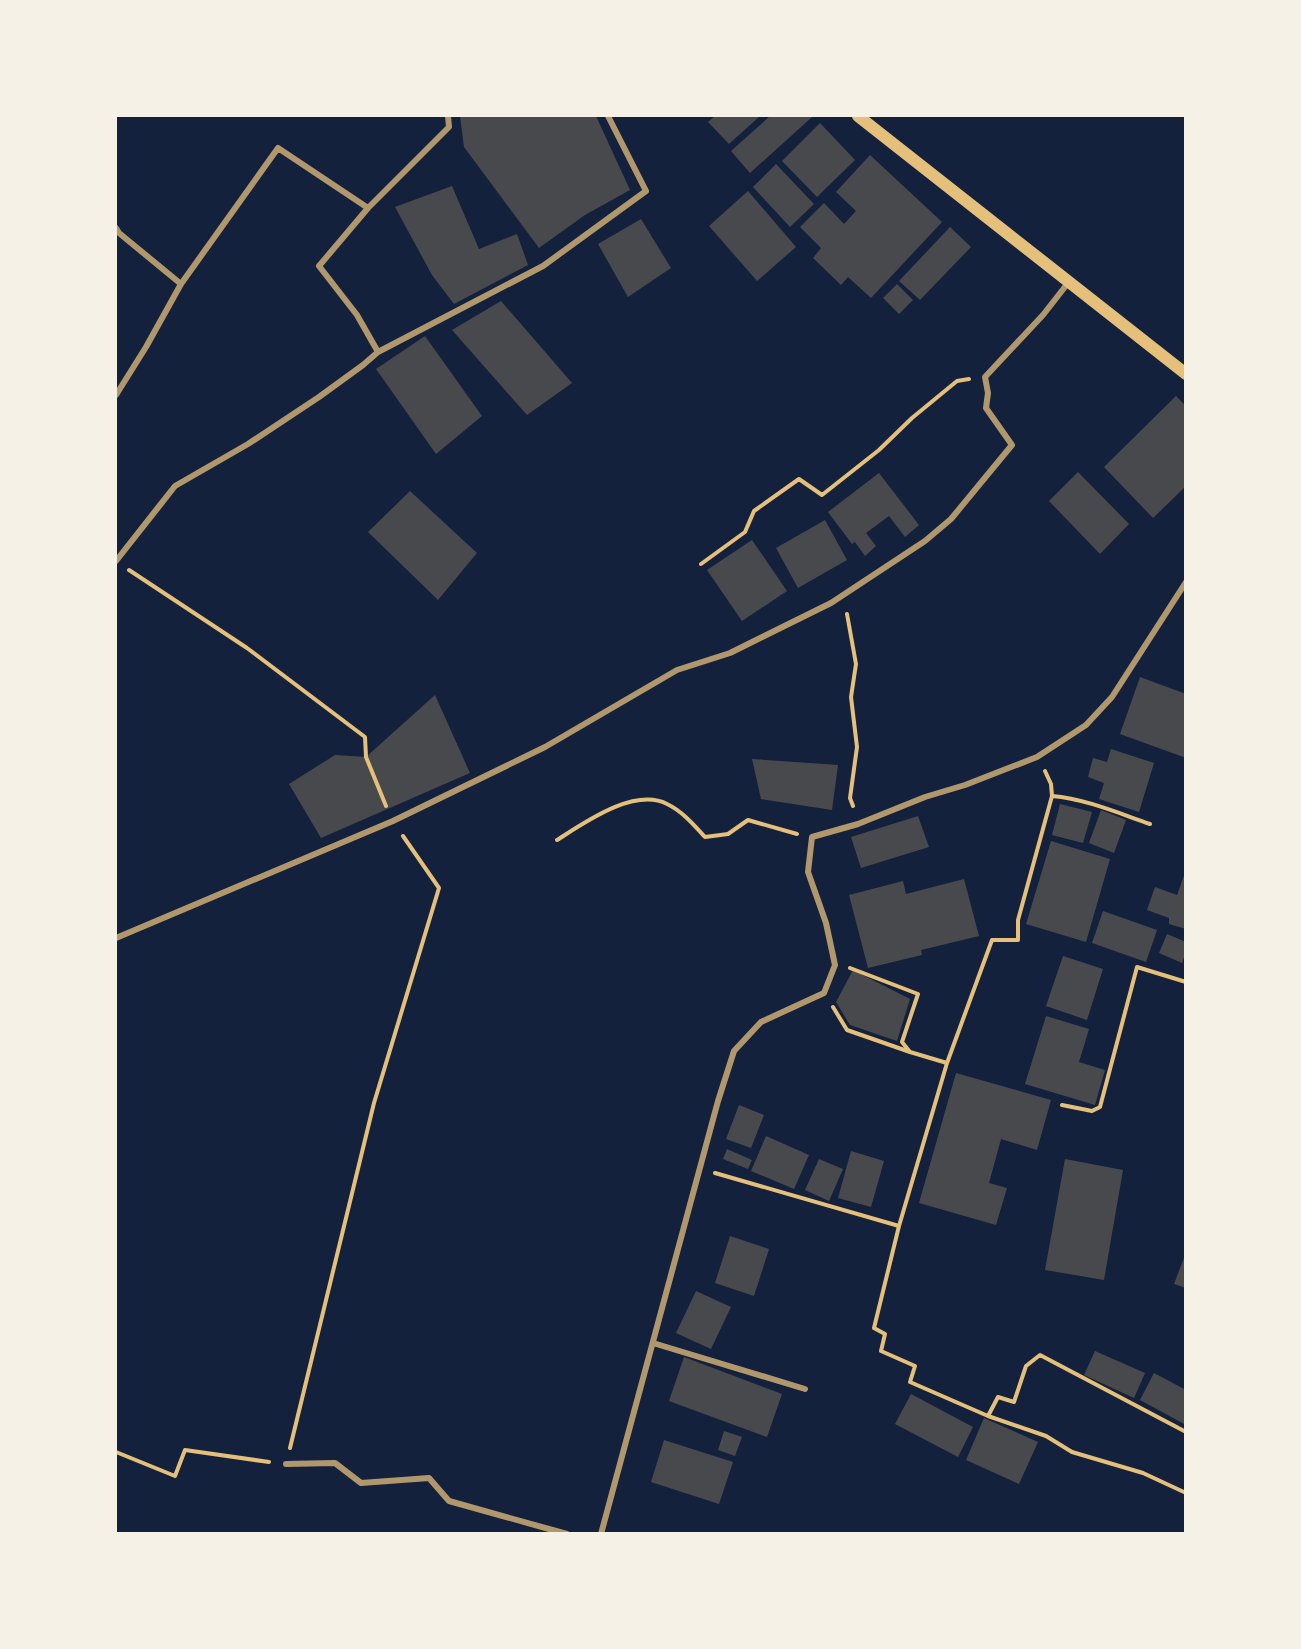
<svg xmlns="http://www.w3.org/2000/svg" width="1301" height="1649" font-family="'DM Sans',sans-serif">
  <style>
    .building { fill: #48494c }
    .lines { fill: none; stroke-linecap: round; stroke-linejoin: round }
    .path { stroke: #e5c07b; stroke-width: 4 }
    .minor { stroke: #b1986c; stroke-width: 6 }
    .secondary { stroke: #e5c07b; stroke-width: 12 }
  </style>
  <rect width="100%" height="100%" fill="#14213d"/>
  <path class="building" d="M460,116H596L630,190L585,215L539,248L464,147Z
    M715,116H760L729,144L708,122Z
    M770,116L812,117L750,173L731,151Z
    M820,123L855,160L817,197L782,161Z
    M870,155L942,222L871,298L848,277L841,285L813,258L821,248L800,227L824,203L844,224L856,211L836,192Z
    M776,164L814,204L790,227L753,187Z
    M452,186L479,249L517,234L528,265L454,304L432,275L395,207Z
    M748,191L796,247L757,281L709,226Z
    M641,219L671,268L628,297L598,244Z
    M950,227L971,247L920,300L899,281Z
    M897,284L913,300L899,314L883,298Z
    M501,301L572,383L527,415L452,330Z
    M425,336L482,416L436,454L376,369Z
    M1176,396L1186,406V486L1153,518L1104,467Z
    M1078,472L1129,524L1100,554L1049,501Z
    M879,473L919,525L905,537L889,516L866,533L876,546L865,556L855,542L852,544L828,512Z
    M410,491L477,553L438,600L368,532Z
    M825,520L847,560L798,588L776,548Z
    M752,540L787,591L742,621L707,570Z
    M1140,677L1186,694V758L1120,734Z
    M435,695L470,773L321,838L289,784L335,755L366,757Z
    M1111,749L1154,763L1139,812L1099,799L1104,783L1088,777L1093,758L1107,762Z
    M752,759L838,765L832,810L761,799Z
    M1060,804L1092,812L1083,843L1052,835Z
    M1101,810L1126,820L1114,853L1089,843Z
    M918,816L929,847L861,868L851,837Z
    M1051,841L1110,859L1086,942L1026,924Z
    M1186,870V929L1169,924V918L1147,910L1155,887L1177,895Z
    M964,879L979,936L921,950L922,955L868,968L849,895L903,881L906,894Z
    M1103,911L1157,930L1146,962L1092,943Z
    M1167,934L1186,942V952L1182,963L1159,953Z
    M1063,956L1103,969L1087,1020L1046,1006Z
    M853,970L910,999L897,1041L850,1025L836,1002Z
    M1046,1016L1089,1029L1079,1062L1105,1070L1095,1105L1025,1084Z
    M956,1073L1051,1100L1037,1150L1001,1139L989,1183L1007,1188L996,1225L919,1203Z
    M739,1105L764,1115L751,1148L726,1139Z
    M766,1136L809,1155L794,1189L751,1171Z
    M727,1149L752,1160L748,1169L723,1159Z
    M851,1151L884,1161L871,1207L838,1198Z
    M819,1159L843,1169L829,1201L805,1190Z
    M1065,1159L1123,1170L1104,1280L1045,1270Z
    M730,1236L769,1249L754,1296L715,1283Z
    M1185,1255H1186V1288L1174,1284Z
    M696,1291L731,1307L711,1349L676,1333Z
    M1095,1351L1145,1373L1134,1398L1084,1375Z
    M684,1357L782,1394L767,1437L669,1401Z
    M1154,1373L1186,1390V1425L1140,1400Z
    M911,1394L973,1427L958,1457L895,1424Z
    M984,1418L1038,1442L1019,1484L966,1460Z
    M724,1431L742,1437L735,1456L718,1450Z
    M664,1440L733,1462L719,1504L651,1482Z"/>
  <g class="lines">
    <path class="path" d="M701,564L745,532L754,511L799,479L822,495L879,450L912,418L957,381L969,379
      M129,570L247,648L365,737L366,757L386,806
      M847,614L856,664L851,697L857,747L850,798L853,806
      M1052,796C1086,799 1118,813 1150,824
      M557,840C584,823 634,787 667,804C682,811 694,825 705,837L728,834L748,820L797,834
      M850,968L918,994L902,1042L910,1052
      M833,1007L847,1030L910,1052L947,1063
      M1062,1105L1092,1111L1100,1107L1137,967L1186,982
      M715,1173L899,1226L874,1328L885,1334L881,1351L915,1366L910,1382L988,1416L1046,1436L1072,1452L1143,1473L1186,1493
      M899,1226L947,1063L992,940H1018V920L1052,796L1051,784L1045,771
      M988,1416L998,1397L1014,1402L1026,1366L1040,1355L1186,1432
      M290,1448L374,1103L439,888L403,836
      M116,1452L175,1476L185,1450L269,1462"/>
    <path class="minor" d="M368,208L449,127L448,116
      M116,228L119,233L181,284
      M116,395L146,347L181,284L278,148L368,208L319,266L357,315L378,352
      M116,561L175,486L248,444L319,397L363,365L378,352L543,266L646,191L608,116
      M116,938L393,821L545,747L677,670L730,653L831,603L925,541L951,519L1012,445L986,408L988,393L985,377L1043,315L1068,283
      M653,1343L805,1389
      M286,1464L335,1463L361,1483L429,1478L449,1501L567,1534
      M601,1534L718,1101L734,1051L761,1022L824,993L835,965L826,923L808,872L812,837L858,824L925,797L965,785L1037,757L1086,725L1112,697L1186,582"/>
    <path class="secondary" d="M858,116L1186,374"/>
  </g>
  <rect width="1301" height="1649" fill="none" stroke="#f6f1e7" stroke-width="234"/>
</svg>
